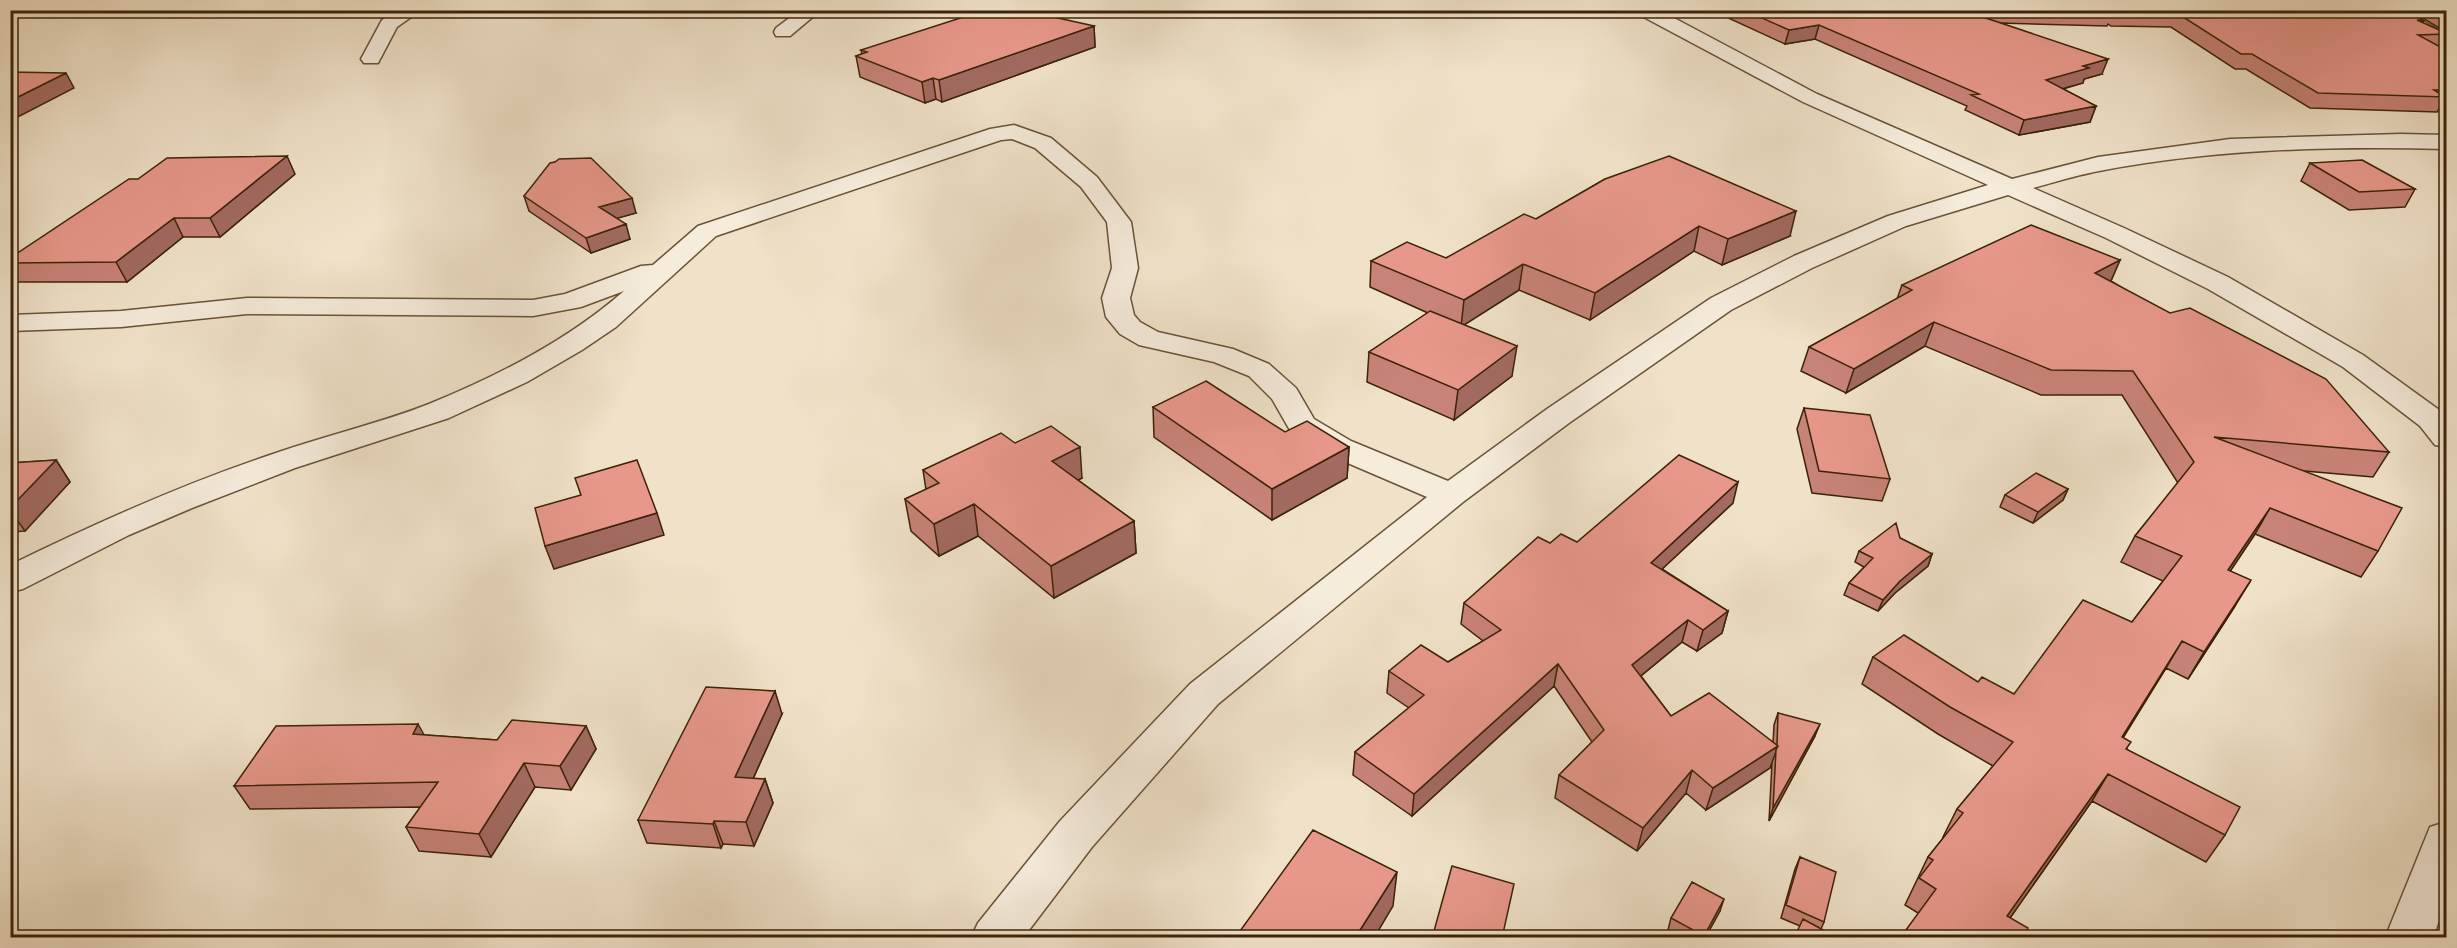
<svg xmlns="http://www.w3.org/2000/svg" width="2457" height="948" font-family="Cardo,serif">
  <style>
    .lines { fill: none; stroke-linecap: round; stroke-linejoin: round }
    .minor-casing { stroke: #695337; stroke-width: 3 }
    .minor { fill: #f5ecdc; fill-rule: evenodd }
    .wall { fill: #c88378; stroke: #3c2306; stroke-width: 1.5 }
    .shaded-wall { fill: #a26a61; stroke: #3c2306; stroke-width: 1.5 }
    .building { fill: #e8988b; stroke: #3c2306; stroke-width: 1.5 }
  </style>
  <rect width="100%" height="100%" fill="#f0e2c9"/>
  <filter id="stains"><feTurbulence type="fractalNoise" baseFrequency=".00333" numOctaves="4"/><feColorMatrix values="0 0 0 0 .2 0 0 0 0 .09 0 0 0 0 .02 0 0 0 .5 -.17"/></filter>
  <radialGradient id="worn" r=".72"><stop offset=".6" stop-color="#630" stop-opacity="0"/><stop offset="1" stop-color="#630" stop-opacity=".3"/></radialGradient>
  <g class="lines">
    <g class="minor-casing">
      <path id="minor" d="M398,10H421L397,27L378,63H364L361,59L382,20Z
        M800,10H821L790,36H776L774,32L776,28Z
        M1635,10H1659L1817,94L2012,179L2098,157L2230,139L2401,134L2446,135V149C2331,146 2213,149 2099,171C2077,175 2055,182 2033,188L2124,228L2228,277L2363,355L2442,412L2446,418V447L2435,445L2420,426L2343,367L2208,289L2106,238L2008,195L1906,226L1812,268L1731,310L1569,423L1463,502L1218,704L1092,847L1023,938H971L978,923L1060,821L1190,684L1427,497L1329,455L1291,432L1272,399L1249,376L1214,362L1139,345L1120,334L1106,317L1102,298L1112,268L1107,222L1081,187L1035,148L1012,139L1001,140L716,236L616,327L582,350L527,382L449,418L295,468L192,508L129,535L23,589L10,592V565C96,523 183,484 273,454C324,436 378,424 429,404C499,375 567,341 624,291L581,307L533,316L247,314L121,327L10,331V315L121,311L247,298L533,300L565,294L641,266L653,265L698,226L990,129L1014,125L1051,138L1097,177L1131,222L1138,268L1130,298L1134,315L1140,322L1158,332L1233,349L1269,364L1296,388L1314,419L1351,441L1448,481L1547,409L1711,298L1794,256L1888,216L1988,185L1803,102L1638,14Z
        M2379,10H2403L2446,34V47L2439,45Z
        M2446,822V900L2433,938H2385L2430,827Z"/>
    </g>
    <use href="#minor" class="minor"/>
  </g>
  <path class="wall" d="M1711,10H2407L2424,21L2423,23L2446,34V37L2441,47L2446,50V105H2441L2437,112L2310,108L2246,69H2235L2171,27L2111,26L2108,24L2107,26L2000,23L2102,74L2084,79L2083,83L2063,89L2096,106L2090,122L2019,135L1965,110L1967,106L1815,39L1785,44Z
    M2409,10H2446V32Z
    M1094,26L1095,47L942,102L936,99L925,103L860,77L856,56L862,54L861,50Z
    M555,162L636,213L616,218L630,239L591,253L529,211L524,196Z
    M2310,163L2415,189L2405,207L2349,210L2301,181Z
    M295,174L220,237H183L127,282H14L10,276V258Z
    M1605,179L1790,236L1722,265L1694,251L1590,320L1519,290L1463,325L1512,376L1454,420L1367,382L1369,352L1428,313L1370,287L1371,261L1446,258L1536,219Z
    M2120,260L2111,281L2389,452L2373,477L2304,471L2378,551L2361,577L2255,534L2230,571L2235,606L2188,679L2166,668L2123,738L2127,749L2225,835L2206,862L2092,801L2010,918L1918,913L1905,905L1928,857L1944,837H1943L1957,809L1993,766L1938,734L1862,684L1873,657L1978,682L2014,694L2132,622L2163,581L2121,562L2135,536L2178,483L2122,395H2041L1925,346L1846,393L1801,371L1809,347L1897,299L1902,285Z
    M1153,407L1285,432L1349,447L1347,478L1272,520L1154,437Z
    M1804,408L1890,479L1882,501L1812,493L1797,429Z
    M1015,443L1082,478L1078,480L1134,521L1136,553L1054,598L978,536L939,556L911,531L905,499L926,490L923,470Z
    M56,460L70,482L25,531L10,532V463Z
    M2068,489L2063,500L2033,523L2000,507L2005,495Z
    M1733,503L1662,569L1728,611L1722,633L1697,651L1682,642L1641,676L1671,716L1773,743L1774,725L1778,713L1815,736L1769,821L1772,762L1770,768L1706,810L1686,793L1637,851L1555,798L1559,775L1592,742L1554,686L1412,816L1353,775L1355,752L1409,708L1387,693L1389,671L1448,662L1483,641L1461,624L1464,603L1550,543L1577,542Z
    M1900,538L1932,554L1928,566L1895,593L1878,611L1844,595L1849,583L1864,567L1855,562L1859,551Z
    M782,714L753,779H765L773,803L754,846L723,844L721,848L647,843L638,820Z
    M586,726L596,749L571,790L535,787L491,857L419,851L406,827L421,807L250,809L234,786L424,735L497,740Z
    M1800,857L1824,922L1821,929L1800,926L1781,918L1795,869Z
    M1720,911L1705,938H1681L1668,930L1671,918Z
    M1434,931L1502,938H1433Z"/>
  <path class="shaded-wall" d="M1819,25L1815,39L1785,44L1789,30Z
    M1094,26L1095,47L942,102L939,80Z
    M2108,59L2102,74L2084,79L2083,83L2040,95L2046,80L2083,66Z
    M66,73L74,88L10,121V101Z
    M933,78L936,99L925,103L922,82Z
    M2096,106L2090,122L2019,135L2024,120Z
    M287,156L295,174L220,237L210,218Z
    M632,198L636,213L604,222L599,207Z
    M1796,211L1790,236L1722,265L1728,239Z
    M174,218L183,237L127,282L116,262Z
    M626,224L630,239L591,253L586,238Z
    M1699,226L1694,251L1590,320L1595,293Z
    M2120,260L2110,283L2095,273Z
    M1523,264L1519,290L1461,327L1464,300Z
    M1934,322L1925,346L1846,393L1854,369Z
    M1517,346L1512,376L1454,420L1458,390Z
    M1080,447L1082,478L1055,492L1052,461Z
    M1349,447L1347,478L1272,520V489Z
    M56,460L70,482L25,531L10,510V508Z
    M1738,482L1733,503L1646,584L1651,563Z
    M2068,489L2063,500L2033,523L2038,512Z
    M974,504L978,536L939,556L934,524Z
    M2270,508L2255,534L2213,597L2228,570Z
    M657,513L664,535L554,569L545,546Z
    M1134,521L1136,553L1054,598L1051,566Z
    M1932,554L1928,566L1895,593L1878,611L1883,600L1900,581Z
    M2251,580L2235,606L2188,679L2204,652Z
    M1728,611L1722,633L1697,651L1703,630Z
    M1688,620L1682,642L1627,687L1632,665Z
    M2182,641L2166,668L2106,764L2122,737Z
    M1558,664L1554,686L1412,816L1414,794Z
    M775,691L782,714L743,801L735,777Z
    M418,724L431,747L413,734Z
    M1820,724L1815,736L1769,821L1773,808Z
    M586,726L596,749L571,790L560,766Z
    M1778,746L1770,768L1706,810L1713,788Z
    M524,763L535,787L491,857L479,834Z
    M1692,770L1686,793L1637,851L1643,828Z
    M2108,774L2092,801L1996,938L2007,916Z
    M765,779L773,803L754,846L746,822Z
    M714,821L723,844L721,848L713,824Z
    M1397,872L1393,906L1374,938H1355Z
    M1724,899L1720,911L1705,938H1703Z"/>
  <path class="building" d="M985,10H1022L1094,26L939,80L933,78L922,82L856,56L867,52L861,50Z
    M1744,10H1962L2108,59L2083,66L2089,68L2046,80L2096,106L2024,120L1971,95L1979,94L1819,25L1789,30Z
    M2059,10H2113V12Z
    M2114,10H2406L2424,21L2417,20L2446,33V34L2418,35L2446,50V67H2441L2446,70V90H2434L2445,97L2318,93L2252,54H2241L2177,13L2116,12Z
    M10,72L66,73L10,101Z
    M287,156L210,218H174L116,262L10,263V258L129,179H138L167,158Z
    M1669,156L1796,211L1728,239L1699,226L1595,293L1523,264L1464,300L1371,261L1407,242L1446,258L1524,214L1536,219L1605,179Z
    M591,158L632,198L599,207L626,224L586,238L524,196L550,163L555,162L559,159Z
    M2362,160L2415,189L2359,192L2310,163Z
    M2031,225L2120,260L2095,273L2170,313L2190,308L2326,379L2389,452L2214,437L2402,508L2378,551L2270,508L2228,570L2251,580L2204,652L2182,641L2122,737L2131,742L2126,749L2240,807L2225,835L2108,774L2007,916L2028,928L2022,938H1900L1936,889L1919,878L1933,860L1928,857L1963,813L1957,809L2013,742L1950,707L1873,657L1904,635L1978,682L1982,677L2014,694L2083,600L2132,622L2182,556L2135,536L2194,462L2133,371L2051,370L1934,322L1854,369L1809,347L1912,290L1902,285Z
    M1430,311L1517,346L1458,390L1369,352Z
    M1206,381L1285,432L1307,421L1349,447L1272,489L1153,407Z
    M1804,408L1870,415L1890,479L1819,471Z
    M1051,426L1080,447L1052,461L1134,521L1051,566L974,504L934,524L905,499L939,483L923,470L1001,433L1015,443Z
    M1679,455L1738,482L1651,563L1728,611L1703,630L1688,620L1632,665L1671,716L1709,693L1778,746L1713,788L1692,770L1643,828L1559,775L1604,730L1558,664L1414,794L1355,752L1424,695L1389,671L1421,645L1448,662L1501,630L1464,603L1538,537L1550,543L1561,534L1577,542Z
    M56,460L10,508V463Z
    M637,460L657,513L545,546L535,508L581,495L575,478Z
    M2036,473L2068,489L2038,512L2005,495Z
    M1896,523L1900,538L1932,554L1900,581L1883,600L1849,583L1873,558L1859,551Z
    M706,687L775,691L735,777L765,779L746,822L714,821L713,824L638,820Z
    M1778,713L1820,724L1773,808L1776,750L1778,746L1777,745Z
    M512,720L586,726L560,766L524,763L479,834L406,827L438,782L234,786L276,726L418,724L413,734L497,740Z
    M1313,830L1397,872L1355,938H1235Z
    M1800,857L1836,872L1824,922L1786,905Z
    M1452,866L1514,884L1502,938H1457L1434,931Z
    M1692,882L1724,899L1704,936L1671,918Z
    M1803,919L1838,938H1794Z"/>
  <rect width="2457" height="948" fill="none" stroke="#f0e2c9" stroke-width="36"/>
  <rect x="12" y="12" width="2433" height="924" fill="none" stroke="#3c2306" stroke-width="3"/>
  <rect x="18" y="18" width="2421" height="912" fill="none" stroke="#3c2306" stroke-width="1.5"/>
  <rect width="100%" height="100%" filter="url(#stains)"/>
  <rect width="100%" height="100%" fill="url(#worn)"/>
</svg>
